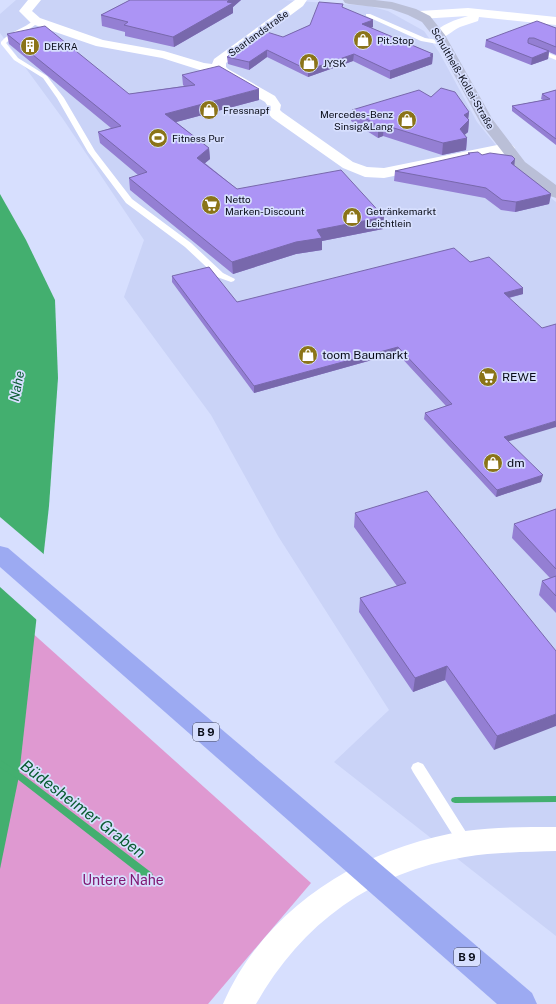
<svg xmlns="http://www.w3.org/2000/svg" width="556" height="1004" font-family="'Public Sans',sans-serif">
  <style>
    .built { fill: #cad3f7 }
    .green { fill: #df99d1 }
    .water { fill: #43af6f }
    .pier { fill: #d7dffe }
    .lines { fill: none; stroke-linecap: round; stroke-linejoin: round }
    .stream { fill: #43af6f; fill-rule: evenodd }
    .service { fill: #fff; fill-rule: evenodd }
    .minor { fill: #fff; fill-rule: evenodd }
    .tertiary { fill: #fff; fill-rule: evenodd }
    .secondary { fill: #babfd7; fill-rule: evenodd }
    .trunk { fill: #9caaf2; fill-rule: evenodd }
    .wall { fill: #947fd3 }
    .shaded-wall { fill: #7868ac }
    .building { fill: #ac94f5; stroke: #7868ac }
    .labels { text-anchor: middle; dominant-baseline: central; stroke-width: 3.5; stroke-linejoin: round; paint-order: stroke }
    .far-street-label { font-size: 10px; fill: #090c18; stroke: #d7dffe }
    .far-poi-label { font-size: 10px; fill: #090c18; stroke: #d7dffe; text-anchor: start }
    .shield { fill: #d7dffe; stroke: #474b5d; stroke-width: 1 }
    .shield-label { font-size: 11px; font-weight: bold; fill: #090c18 }
    .poi-label { font-size: 12px; fill: #090c18; stroke: #d7dffe; text-anchor: start }
    .water-label { font-size: 13px; font-style: italic; fill: #0a5c32; stroke: #d7dffe }
    .near-park-label { font-size: 14px; fill: #801873; stroke: #d7dffe }
    .near-water-label { font-size: 16px; font-style: italic; fill: #0a5c32; stroke: #d7dffe }
  </style>
  <rect width="100%" height="100%" fill="#d7dffe"/>
  <path class="built" d="M16,0H284L369,6L388,11L424,31L439,52L477,122L517,171L556,202V936L334,762L389,710L278,536L211,415L124,297L144,240L63,119L0,33V14Z"/>
  <path class="green" d="M0,604L311,883L208,1004H0Z"/>
  <path class="water" d="M0,194L26,240L55,300L58,378L49,506L19,776L0,869Z"/>
  <path class="pier" d="M0,517L46,556L38,621L0,587Z"/>
  <g class="lines">
    <path class="stream" d="M0,760L22,774L152,873L153,876L152,879L149,880L146,879L16,778L0,767Z
      M556,796V802L455,803L452,802L451,800L452,798L455,797Z"/>
    <path class="service" d="M366,14H370L425,38L443,41L446,43L443,45L421,41L366,16Z
      M34,20L39,21C30,32 15,33 6,43L18,58L47,76L64,98L95,151L132,199L191,243L223,273L235,279L234,281L231,282L217,277L185,247L126,203L88,152L57,98L43,78L14,60L1,44V42C10,31 24,29 34,20Z
      M534,49H538L556,56V60L534,51Z
      M418,762L423,764L471,840L473,844L471,848L466,850L461,848L413,772L411,768L413,764Z"/>
    <path class="minor" d="M28,0H41L32,11L40,18L103,40L164,51L204,63L212,64L214,59L295,0H307L303,6L226,63V67L228,69L275,96L281,105L280,110L282,112L353,162L367,167L384,168L507,143L512,145L515,148L512,151L507,153L384,178L365,177L343,168L272,118L266,111L267,105L265,102L215,72L203,71L162,58L96,46L32,24L19,11Z
      M468,8L556,17V25L479,17L478,21C472,23 466,25 460,27C451,31 445,40 434,38L433,35C440,24 456,20 468,16L420,19L416,18L414,15L416,12L420,11Z"/>
    <path class="tertiary" d="M556,827V851C526,852 495,852 465,857C372,872 302,923 256,1004H223C265,907 363,847 465,831C495,827 526,827 556,827Z"/>
    <path class="secondary" d="M343,0H375L392,2L416,9L430,16L445,35L493,120L525,162L556,185V198L550,196L515,168L481,124L433,36L422,22L408,15L391,9L349,4L345,3Z"/>
    <path class="trunk" d="M0,546L8,548L532,993L537,1004H497L0,567Z"/>
  </g>
  <path class="wall" d="M130,0H241L233,7V13L174,47L125,36V32L102,26L101,15Z
    M343,8L373,27L371,28L433,54L432,64L390,79L353,61L308,77L267,57L249,70L228,64L227,57L283,37L310,25Z
    M556,28V55L549,52L548,59L531,65L485,47L486,40Z
    M7,34L129,94L184,86L183,85L182,75L259,100L176,122L209,148L210,159L205,163L237,189L383,229L322,241V250L296,254L233,274L130,190L129,178L138,175L100,143L98,132L111,128L9,44Z
    M556,90V145L512,111V106L543,100L541,99L542,94Z
    M431,97L469,112L468,119L469,120L468,132L464,135L467,138L466,150L442,155L383,136L378,138L351,121L352,110Z
    M468,153L482,155L514,166L551,194L549,204L515,212L501,210L485,198L394,181L395,171L468,155Z
    M470,262L523,288V294L509,298V442L541,482L496,497L424,419L425,413L446,406L397,353L254,393L172,282V276L237,302Z
    M556,509V613L539,595L542,581L550,578L512,538L514,524Z
    M355,513L556,651L494,750L445,680L413,692L359,612L360,598L397,586L354,527Z"/>
  <path class="shaded-wall" d="M229,0H241L233,7V13L174,47L173,37Z
    M373,20V27L362,31V24Z
    M267,50V57L249,70V62Z
    M549,51L548,59L531,65L532,58Z
    M354,54L353,61L308,77V70Z
    M433,54L432,64L390,79V71Z
    M259,89V100L165,125V114Z
    M469,112L468,121L469,120L468,132L459,140L467,138L466,150L442,155L443,143L460,129L464,115Z
    M384,125L383,136L378,138V126Z
    M209,148L210,159L198,169L197,158Z
    M515,159L514,169L511,163Z
    M551,194L549,204L515,212L516,202Z
    M384,217L383,229L322,241V250L296,254L233,274L232,262L317,230Z
    M523,288V294L503,299L504,293Z
    M398,347L397,353L254,393V386Z
    M556,421V427L503,443L504,437Z
    M543,475L541,482L496,497L497,490Z
    M447,666L445,680L413,692L415,678Z
    M556,714V726L494,750L497,736Z"/>
  <path class="building" d="M130,0H229L227,2L233,3L173,37L124,25L128,22L101,15Z
    M319,2L343,4L342,7L373,20L362,24L433,54L430,55L433,56L390,71L354,54L308,70L267,50L249,62L227,57L251,39L267,32L283,37L310,25Z
    M537,21L556,28V47L534,38H529L528,40V43L549,51L532,58L486,40Z
    M45,26L129,94L195,85L182,75L219,66L259,89L165,114L209,148L197,158L237,189L341,170L384,217L317,230L322,238L296,242L232,262L129,178L147,172L98,132L121,126L7,34Z
    M441,88L455,92L469,112L464,115L469,120L460,129L467,138L443,143L384,125L378,126L352,110L419,90L431,97Z
    M556,90V139L512,106L550,99L542,94Z
    M478,152L482,155L490,153L512,156L515,159L511,163L551,194L516,202L502,200L486,188L395,171L470,154L468,153Z
    M454,248L470,262L489,257L523,288L504,293L542,328L556,324V421L504,437L543,475L497,490L425,413L452,404L398,347L254,386L172,276L209,267L237,302Z
    M427,491L556,651V714L497,736L447,666L415,678L360,598L406,583L355,513Z
    M556,509V569L514,524Z
    M556,576V596L542,581Z"/>
  <defs>
    <g id="shop-disc" transform="scale(1)"><circle r="9.5" fill="#8b7418" stroke="#d7dffe"/><path d="M-5-2.5h2.3a2.7 3.5 0 0 1 5.4 0H5L5.5 6h-11ZM-1.5-2.5h3a1.5 2.3 0 0 0-3 0Z" fill="#fff"/></g>
    <g id="building-disc" transform="scale(1)"><circle r="9.5" fill="#8b7418" stroke="#d7dffe"/><path d="M-4-6H4V6H1V3H-1V6H-4ZM-2.5-4.3h1.7v1.8h-1.7ZM.8-4.3h1.7v1.8H.8ZM-2.5-1h1.7V.8h-1.7ZM.8-1h1.7V.8H.8Z" fill="#fff"/></g>
    <g id="stadium-disc" transform="scale(1)"><circle r="9.5" fill="#8b7418" stroke="#d7dffe"/><path d="M0-5a6.5 5 0 1 0 0 10a6.5 5 0 1 0 0-10ZM-3.5-1.8h7v3.6h-7Z" fill="#fff"/></g>
    <g id="supermarket-disc" transform="scale(1)"><circle r="9.5" fill="#8b7418" stroke="#d7dffe"/><path d="M-6-5.5h2.5l.6 2H6L4.5 2H-2.5L-4.4-4H-6ZM-1.5 3.2a1.3 1.3 0 1 0 .1 0ZM3 3.2a1.3 1.3 0 1 0 .1 0Z" fill="#fff"/></g>
  </defs>
  <g fill-rule="evenodd">
    <use href="#shop-disc" x="363" y="40"/>
    <use href="#building-disc" x="30" y="46"/>
    <use href="#shop-disc" x="309" y="63"/>
    <use href="#shop-disc" x="209" y="110"/>
    <use href="#shop-disc" x="407" y="120"/>
    <use href="#stadium-disc" x="158" y="138"/>
    <use href="#supermarket-disc" x="211" y="205"/>
    <use href="#shop-disc" x="352" y="217"/>
    <use href="#shop-disc" x="308" y="355"/>
    <use href="#supermarket-disc" x="488" y="377"/>
    <use href="#shop-disc" x="493" y="463"/>
  </g>
  <g class="labels">
    <g class="far-street-label">
      <text transform="translate(258 33) rotate(-36)">Saarlandstraße</text>
      <text transform="translate(463 78) rotate(60)">Schultheiß-Kollei-Straße</text>
    </g>
    <g class="far-poi-label">
      <text x="377" y="40">Pit.Stop</text>
      <text x="44" y="46">DEKRA</text>
      <text x="323" y="63">JYSK</text>
      <text x="223" y="110">Fressnapf</text>
      <text x="393" y="114" text-anchor="end">Mercedes-Benz<tspan x="393" dy="12">Sinsig&amp;Lang</tspan></text>
      <text x="172" y="138">Fitness Pur</text>
      <text x="225" y="199">Netto<tspan x="225" dy="12">Marken-Discount</tspan></text>
      <text x="366" y="211">Getränkemarkt<tspan x="366" dy="12">Leichtlein</tspan></text>
    </g>
    <g class="shield">
      <rect x="193" y="723" width="26" height="18" rx="3"/>
      <rect x="454" y="948" width="26" height="18" rx="3"/>
    </g>
    <g class="shield-label">
      <text x="206" y="732">B 9</text>
      <text x="467" y="957">B 9</text>
    </g>
    <g class="poi-label">
      <text x="322" y="355">toom Baumarkt</text>
      <text x="502" y="377">REWE</text>
      <text x="507" y="463">dm</text>
    </g>
    <g class="water-label">
      <text transform="translate(17 386) rotate(-79)">Nahe</text>
    </g>
    <g class="near-park-label">
      <text x="123" y="880">Untere Nahe</text>
    </g>
    <g class="near-water-label">
      <text transform="translate(83 809) rotate(37)">Büdesheimer Graben</text>
    </g>
  </g>
</svg>
